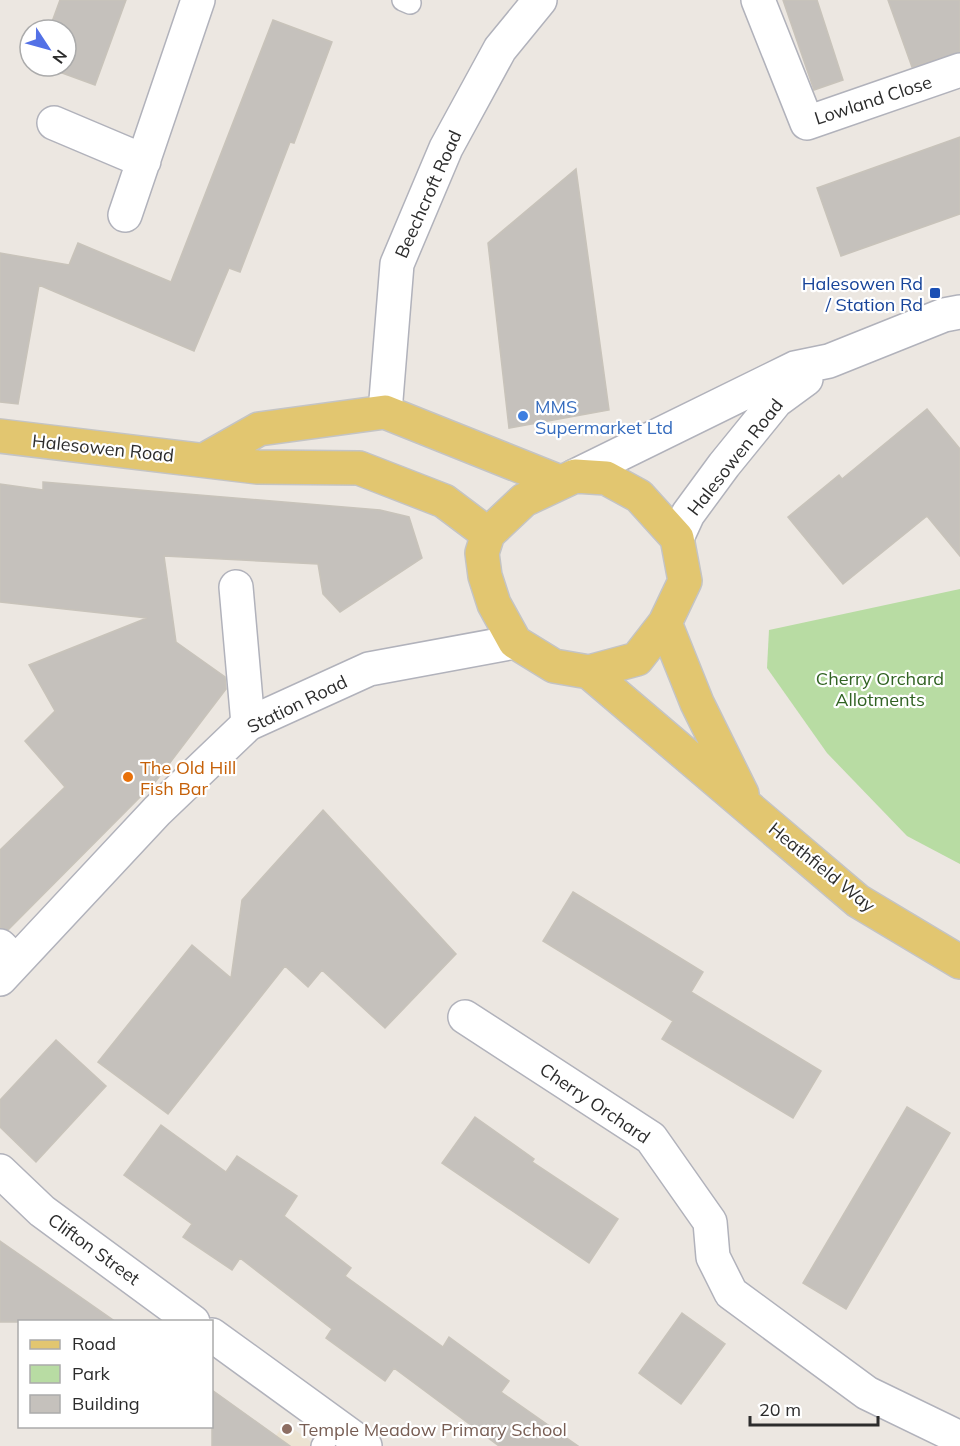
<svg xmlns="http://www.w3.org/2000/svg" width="960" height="1446" font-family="Mulish,sans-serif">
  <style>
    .education { fill: #ece3d2 }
    .green { fill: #b8dca3 }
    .building { fill: #c5c1bc; stroke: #c8c3ba; stroke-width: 1.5 }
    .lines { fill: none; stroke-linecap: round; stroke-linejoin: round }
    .service-casing { stroke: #b1b2bb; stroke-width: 24 }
    .minor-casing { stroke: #b1b2bb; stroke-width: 36 }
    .tertiary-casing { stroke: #b1b2bb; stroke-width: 36 }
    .primary-casing { stroke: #c4c4c4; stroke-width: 36 }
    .service { stroke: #fff; stroke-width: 21 }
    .minor { stroke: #fff; stroke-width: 33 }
    .tertiary { stroke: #fff; stroke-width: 33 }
    .primary { stroke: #e2c670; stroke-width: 33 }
    .transit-dot { fill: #1a4fb4; stroke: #fff; stroke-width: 2 }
    .shop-dot { fill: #3f7fe0; stroke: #fff; stroke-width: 2 }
    .food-dot { fill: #e8710a; stroke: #fff; stroke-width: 2 }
    .education-dot { fill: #8d6e63; stroke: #fff; stroke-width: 2 }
    .labels { text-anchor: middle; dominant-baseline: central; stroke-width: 4.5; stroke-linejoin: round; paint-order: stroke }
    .street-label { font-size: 18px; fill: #2c2c2c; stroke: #fff }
    .transit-label { font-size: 18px; fill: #164399; stroke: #fff; text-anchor: end }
    .shop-label { font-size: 18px; fill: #366cbe; stroke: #fff; text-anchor: start }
    .park-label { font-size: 18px; fill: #316323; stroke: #fff }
    .food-label { font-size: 18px; fill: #c56008; stroke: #fff; text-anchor: start }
    .education-label { font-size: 18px; fill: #785e54; stroke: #fff; text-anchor: start }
  </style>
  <rect width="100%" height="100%" fill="#ece7e1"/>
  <path class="education" d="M285,1423L317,1446H269Z"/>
  <path class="green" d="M960,589V864L907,836L827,753L767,668L769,630Z"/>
  <path class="building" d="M60,0H126L95,85L43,66H66V30H49Z
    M783,0H817L843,80L814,90Z
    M888,0H960V52L912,67Z
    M273,20L332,42L294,143L290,142L240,272L229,268L194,351L39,285L18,404L0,402V253L69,265L78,243L171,282Z
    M960,137V214L841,256L817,188Z
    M576,169L609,410L509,428L488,243Z
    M927,409L960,449V556L927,516L843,584L788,517L839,475L842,479Z
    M43,482L380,510L409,517L422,558L340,612L323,594L318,564L164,556L176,642L225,677L226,689L156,781L8,930L0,928V850L65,787L25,741L55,711L29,665L147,618L0,602V484L43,490Z
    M323,810L456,954L385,1028L322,970L308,987L285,966L168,1114L98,1062L192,945L231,978L242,900Z
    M573,892L703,972L691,992L821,1071L793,1118L662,1039L673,1021L543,941Z
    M56,1040L106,1086L36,1162L0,1127V1100Z
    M907,1107L950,1133L846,1309L803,1283Z
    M475,1117L534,1159L532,1162L618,1219L589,1263L442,1163Z
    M161,1125L226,1172L237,1156L297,1196L284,1216L351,1268L345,1276L443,1347L449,1337L509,1381L501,1392L578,1446H499L394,1368L385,1381L326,1338L332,1329L240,1258L232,1270L183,1237L192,1224L124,1175Z
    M0,1241L116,1322H0Z
    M682,1313L725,1344L681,1404L639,1373Z
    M212,1390L290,1446H212Z"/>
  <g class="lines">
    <g class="service-casing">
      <path id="service" d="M403,0L410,3
        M322,1446L336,1425"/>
    </g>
    <g class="minor-casing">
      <path id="minor" d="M758,0L807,123L960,70
        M54,123L144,161
        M125,215L198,0
        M236,587L248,724
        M0,946L15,961
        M465,1017L651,1138L710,1222L713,1257L731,1293L867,1393L960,1438
        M0,1171L42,1211L193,1322
        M212,1335L365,1446"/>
    </g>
    <g class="tertiary-casing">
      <path id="tertiary" d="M385,412L397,264L446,148L500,49L540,0
        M575,476L795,368L829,361L944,315L960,312
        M677,538L688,514L724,465L776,401L806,379
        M0,979L157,811L248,724L369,669L515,642"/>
    </g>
    <g class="primary-casing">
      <path id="primary" d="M0,436L257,467L359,468L444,501L488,534
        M206,459L259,429L385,412L560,482
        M575,476L606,478L639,496L677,538L685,581L665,623L637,659L589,672L554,666L515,642L494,604L485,576L482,553L488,534L524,500Z
        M665,623L697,703L742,794
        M589,672L858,901L960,962"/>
    </g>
    <use href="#service" class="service"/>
    <use href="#minor" class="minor"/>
    <use href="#tertiary" class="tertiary"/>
    <use href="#primary" class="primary"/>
  </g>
  <rect class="transit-dot" x="929" y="287" width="12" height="12" rx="3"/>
  <circle class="shop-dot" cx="523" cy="416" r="6"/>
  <circle class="food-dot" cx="128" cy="777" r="6"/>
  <circle class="education-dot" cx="287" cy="1429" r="6"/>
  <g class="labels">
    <g class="street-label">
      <text transform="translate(873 100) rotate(-18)">Lowland Close</text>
      <text transform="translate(428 194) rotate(-66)">Beechcroft Road</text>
      <text transform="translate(103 448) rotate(6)">Halesowen Road</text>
      <text transform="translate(735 457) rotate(-52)">Halesowen Road</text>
      <text transform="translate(297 704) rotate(-26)">Station Road</text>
      <text transform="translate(822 867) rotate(39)">Heathfield Way</text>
      <text transform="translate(595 1103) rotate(34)">Cherry Orchard</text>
      <text transform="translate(94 1249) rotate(36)">Clifton Street</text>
    </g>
    <g class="transit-label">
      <text x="923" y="283">Halesowen Rd<tspan x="923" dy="21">/ Station Rd</tspan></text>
    </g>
    <g class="shop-label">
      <text x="535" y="406">MMS<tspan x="535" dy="21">Supermarket Ltd</tspan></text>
    </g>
    <g class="park-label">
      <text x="880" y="678">Cherry Orchard<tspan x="880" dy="21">Allotments</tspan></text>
    </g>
    <g class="food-label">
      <text x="140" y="767">The Old Hill<tspan x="140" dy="21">Fish Bar</tspan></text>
    </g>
    <g class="education-label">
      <text x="299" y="1429">Temple Meadow Primary School</text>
    </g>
  </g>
  <rect x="18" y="1320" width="195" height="108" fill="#ffffff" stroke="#ababab" stroke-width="1.5"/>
  <rect x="30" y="1340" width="30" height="9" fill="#e2c670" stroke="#ababab" stroke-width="1.5"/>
  <text x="72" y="1350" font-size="18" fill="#2c2c2c">Road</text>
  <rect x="30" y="1365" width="30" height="18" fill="#b8dca3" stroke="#ababab" stroke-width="1.5"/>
  <text x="72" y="1380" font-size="18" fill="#2c2c2c">Park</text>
  <rect x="30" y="1395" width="30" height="18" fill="#c5c1bc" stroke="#ababab" stroke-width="1.5"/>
  <text x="72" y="1410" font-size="18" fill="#2c2c2c">Building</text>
  <g transform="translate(48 48) rotate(126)"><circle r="28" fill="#ffffff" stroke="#ababab" stroke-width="1.5"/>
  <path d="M0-4.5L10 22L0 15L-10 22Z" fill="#5371e6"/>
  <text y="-9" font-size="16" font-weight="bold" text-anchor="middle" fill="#2c2c2c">N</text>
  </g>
  <path d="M750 1416v9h128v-9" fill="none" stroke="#2c2c2c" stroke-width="3"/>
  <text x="759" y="1416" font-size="18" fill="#2c2c2c" stroke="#ffffff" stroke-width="4.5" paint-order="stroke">20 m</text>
</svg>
